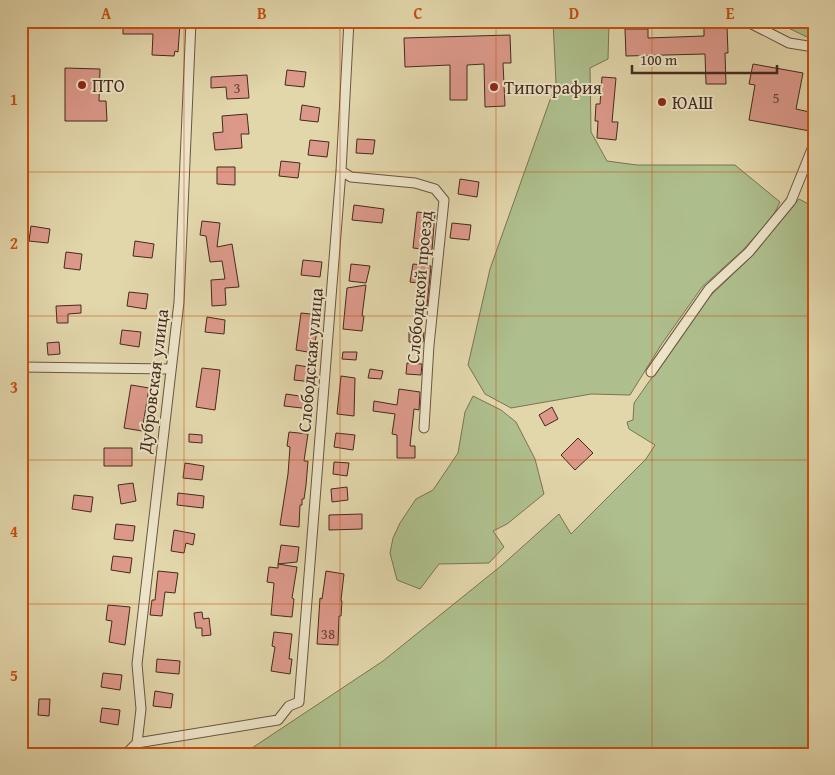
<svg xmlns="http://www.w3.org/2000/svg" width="835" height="775" font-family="'Gentium Book Plus',serif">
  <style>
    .green { fill: #aebf8d; stroke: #7a7454 }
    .building { fill: #dc998a; stroke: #452a1c }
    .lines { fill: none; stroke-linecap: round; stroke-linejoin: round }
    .street-casing { stroke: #6c5540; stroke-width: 11 }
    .street { stroke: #ece4c8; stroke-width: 9 }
    .grid { fill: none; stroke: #c7500f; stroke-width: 1; stroke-opacity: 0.55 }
    .poi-dot { fill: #8f2418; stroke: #ece4c8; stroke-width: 2 }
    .labels { text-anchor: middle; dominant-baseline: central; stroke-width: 4; stroke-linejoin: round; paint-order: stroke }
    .number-label { font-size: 15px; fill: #6b4638 }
    .poi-label { font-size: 18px; fill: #452a1c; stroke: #ece4c8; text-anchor: start }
    .street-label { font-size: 18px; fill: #452a1c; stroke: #ece4c8 }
    .neatline { fill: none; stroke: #c7500f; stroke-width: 2 }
    .grid-label { font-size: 16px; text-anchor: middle; font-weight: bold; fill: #c7500f }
  </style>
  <rect width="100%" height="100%" fill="#e2d6ab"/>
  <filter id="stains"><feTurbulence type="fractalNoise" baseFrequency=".004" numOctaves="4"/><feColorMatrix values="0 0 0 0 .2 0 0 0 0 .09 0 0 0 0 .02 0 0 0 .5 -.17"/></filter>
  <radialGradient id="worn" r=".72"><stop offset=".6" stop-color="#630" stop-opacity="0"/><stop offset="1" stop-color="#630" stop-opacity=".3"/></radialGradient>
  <path class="green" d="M420,21H536L537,23L420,28Z
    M553,21H609L608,59L590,68L591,132L607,161L637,165H735L780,202L773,216L743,250L702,287L661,345L630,395L591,394L511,408L485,394L468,365L490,269L556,83Z
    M774,21H814V37L809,38Z
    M799,199L814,207V754H243L383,661L501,566L559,514L571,534L646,459L655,445L629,429L627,422L633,420L634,403L707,299L753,255Z
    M473,396L501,410L516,422L535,459L544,494L507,524L493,531L504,547L489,563L439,564L420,589L397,580L390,553L393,538L400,523L416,499L433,490L458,453L465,412Z"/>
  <path class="building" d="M123,22L180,23L178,52L175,51L174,56L152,55L153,34H123Z
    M727,26L728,53H725L726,84H706L705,54L626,56L625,29H648V38L704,36V27Z
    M510,35L511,63H503L505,106L485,107L484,64L467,65V100H450V65L405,67L404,38Z
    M753,64L803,73L796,109L814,113L810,131L749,120L755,85L749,84Z
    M65,68L100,69L99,101H106L107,121H65Z
    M287,70L306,72L304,87L285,85Z
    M247,75L249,98L227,99L226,87L211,88V77Z
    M602,77L616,78L612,122H618L616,140L597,138L598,121H595L596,104H600Z
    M302,105L320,108L318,122L300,120Z
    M247,114L249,134H241L242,148L215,150L213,133L223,132L222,116Z
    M357,139L375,140L373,154L356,153Z
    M310,140L329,142L327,157L308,155Z
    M281,161L300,163L298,178L279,176Z
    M217,167H235V185L217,184Z
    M460,179L479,182L477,197L458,194Z
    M354,205L384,209L382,223L352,220Z
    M417,212L435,214L432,250L413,248Z
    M202,221L220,223L217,247L232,244L239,287L225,288L226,305L212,306L211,280L225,279L222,261L210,262L206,236L200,235Z
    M452,223L471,225L469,240L450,238Z
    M31,226L50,229L48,243L29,241Z
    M135,241L154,244L152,258L133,256Z
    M66,252L82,254L80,270L64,268Z
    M303,260L322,262L320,277L301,275Z
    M351,264L370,266L366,283L349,281Z
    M413,264L431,266L427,306L415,305L418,283L410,282Z
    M366,285L362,316H364L362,331L343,329L347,288Z
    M129,292L148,294L146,309L127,306Z
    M81,305V313L68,314V323H57L56,306Z
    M301,313L320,315L313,353L296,350Z
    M207,317L225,320L224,334L205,332Z
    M122,330L141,332L139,347L120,344Z
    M409,332H424L423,342H409Z
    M59,342L60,354L48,355L47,343Z
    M343,352H357L356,360L342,359Z
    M407,363L422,364L421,375L406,374Z
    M296,365L315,368L313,382L294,380Z
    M202,368L220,370L215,410L196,407Z
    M370,369L383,371L381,379L368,378Z
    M341,376L355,378L354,416L337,414Z
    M131,385L149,388L142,431L124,428Z
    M399,389L420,392L419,410L414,409L410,446H415V458H397V435L392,434L395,414L373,411L374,401L397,405Z
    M286,394L313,398L311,409L284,406Z
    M552,407L558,419L545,426L539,415Z
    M289,432L308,434L304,461H308L306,485L304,499H302V505H300L299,527L280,525L288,474L290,447L287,446Z
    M336,433L355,435L353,450L334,447Z
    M189,434L202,435V443L189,442Z
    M578,438L593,453L575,470L561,455Z
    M104,448H132V466H104Z
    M334,462L349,463L347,476L333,474Z
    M185,463L204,466L202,480L183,478Z
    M133,483L136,501L121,504L118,485Z
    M347,487L348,500L332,502L331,489Z
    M178,493L204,496L203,508L177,505Z
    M74,495L93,497L91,512L72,509Z
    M362,514V529L329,530V515Z
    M116,524L135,526L133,541L114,539Z
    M174,530L195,534L193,545L186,543L184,553L171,551Z
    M281,545L299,547L297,562L278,564Z
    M113,556L132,558L130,573L111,570Z
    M278,564L297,567L292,598L294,599L292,617L271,615L274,583L267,582L269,567L278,568Z
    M158,571L178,573L175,593L165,592L162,616L150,615L152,600H155Z
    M326,571L344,574L341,600L342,601L341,616H339L338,645L317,644L320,598L322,599Z
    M108,605L130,607L125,645L109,642L112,621L106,620Z
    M202,612L203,619L209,618L211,635L202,636V628H196L194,613Z
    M274,632L292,634L289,659H292L290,674L271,671L275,647L272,646Z
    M157,659L180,661L179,674L156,672Z
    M103,673L122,675L120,690L101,687Z
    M155,691L173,694L171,708L153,706Z
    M39,699H50L49,716L38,715Z
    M102,708L120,710L118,725L100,722Z"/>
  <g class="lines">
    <g class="street-casing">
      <path id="street" d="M746,21L789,43L814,47
        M341,171L351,177L415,183L435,189L444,200L429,345L424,428
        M21,367L171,369
        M651,372L709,289L749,252L791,201L814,144
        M137,743L141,709L137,664L179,302L191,21
        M126,754L137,743L278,720L289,706L299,702L341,171L349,21"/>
    </g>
    <use href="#street" class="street"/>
  </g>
  <path class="grid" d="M184,21V754M340,21V754M496,21V754M652,21V754M21,172H814M21,316H814M21,460H814M21,604H814"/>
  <g class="poi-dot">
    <circle cx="82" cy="85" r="5"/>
    <circle cx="494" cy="87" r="5"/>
    <circle cx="662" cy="102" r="5"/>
  </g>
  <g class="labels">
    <g class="number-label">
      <text x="237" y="87">3</text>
      <text x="776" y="97">5</text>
      <text x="328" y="633">38</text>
    </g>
    <g class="poi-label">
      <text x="92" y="85">ПТО</text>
      <text x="504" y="87">Типография</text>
      <text x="672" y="102">ЮАШ</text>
    </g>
    <g class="street-label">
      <text transform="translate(419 287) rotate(-85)">Слободской проезд</text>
      <text transform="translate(310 360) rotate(-85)">Слободская улица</text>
      <text transform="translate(153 381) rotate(-83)">Дубровская улица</text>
    </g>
  </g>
  <rect width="835" height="775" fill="none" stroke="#e2d6ab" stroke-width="55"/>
  <path d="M632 65v8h145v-8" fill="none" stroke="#452a1c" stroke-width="2.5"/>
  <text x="640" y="65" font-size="15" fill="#452a1c" stroke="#ece4c8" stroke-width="4" paint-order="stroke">100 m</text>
  <rect x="28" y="28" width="780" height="720" class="neatline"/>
  <g class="grid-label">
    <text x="106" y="19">A</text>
    <text x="262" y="19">B</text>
    <text x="418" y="19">C</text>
    <text x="574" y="19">D</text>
    <text x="730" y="19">E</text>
    <text x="14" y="105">1</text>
    <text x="14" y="249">2</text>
    <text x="14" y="393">3</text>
    <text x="14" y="537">4</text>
    <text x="14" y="681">5</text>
  </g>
  <rect width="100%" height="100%" filter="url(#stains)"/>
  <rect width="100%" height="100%" fill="url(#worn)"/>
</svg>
